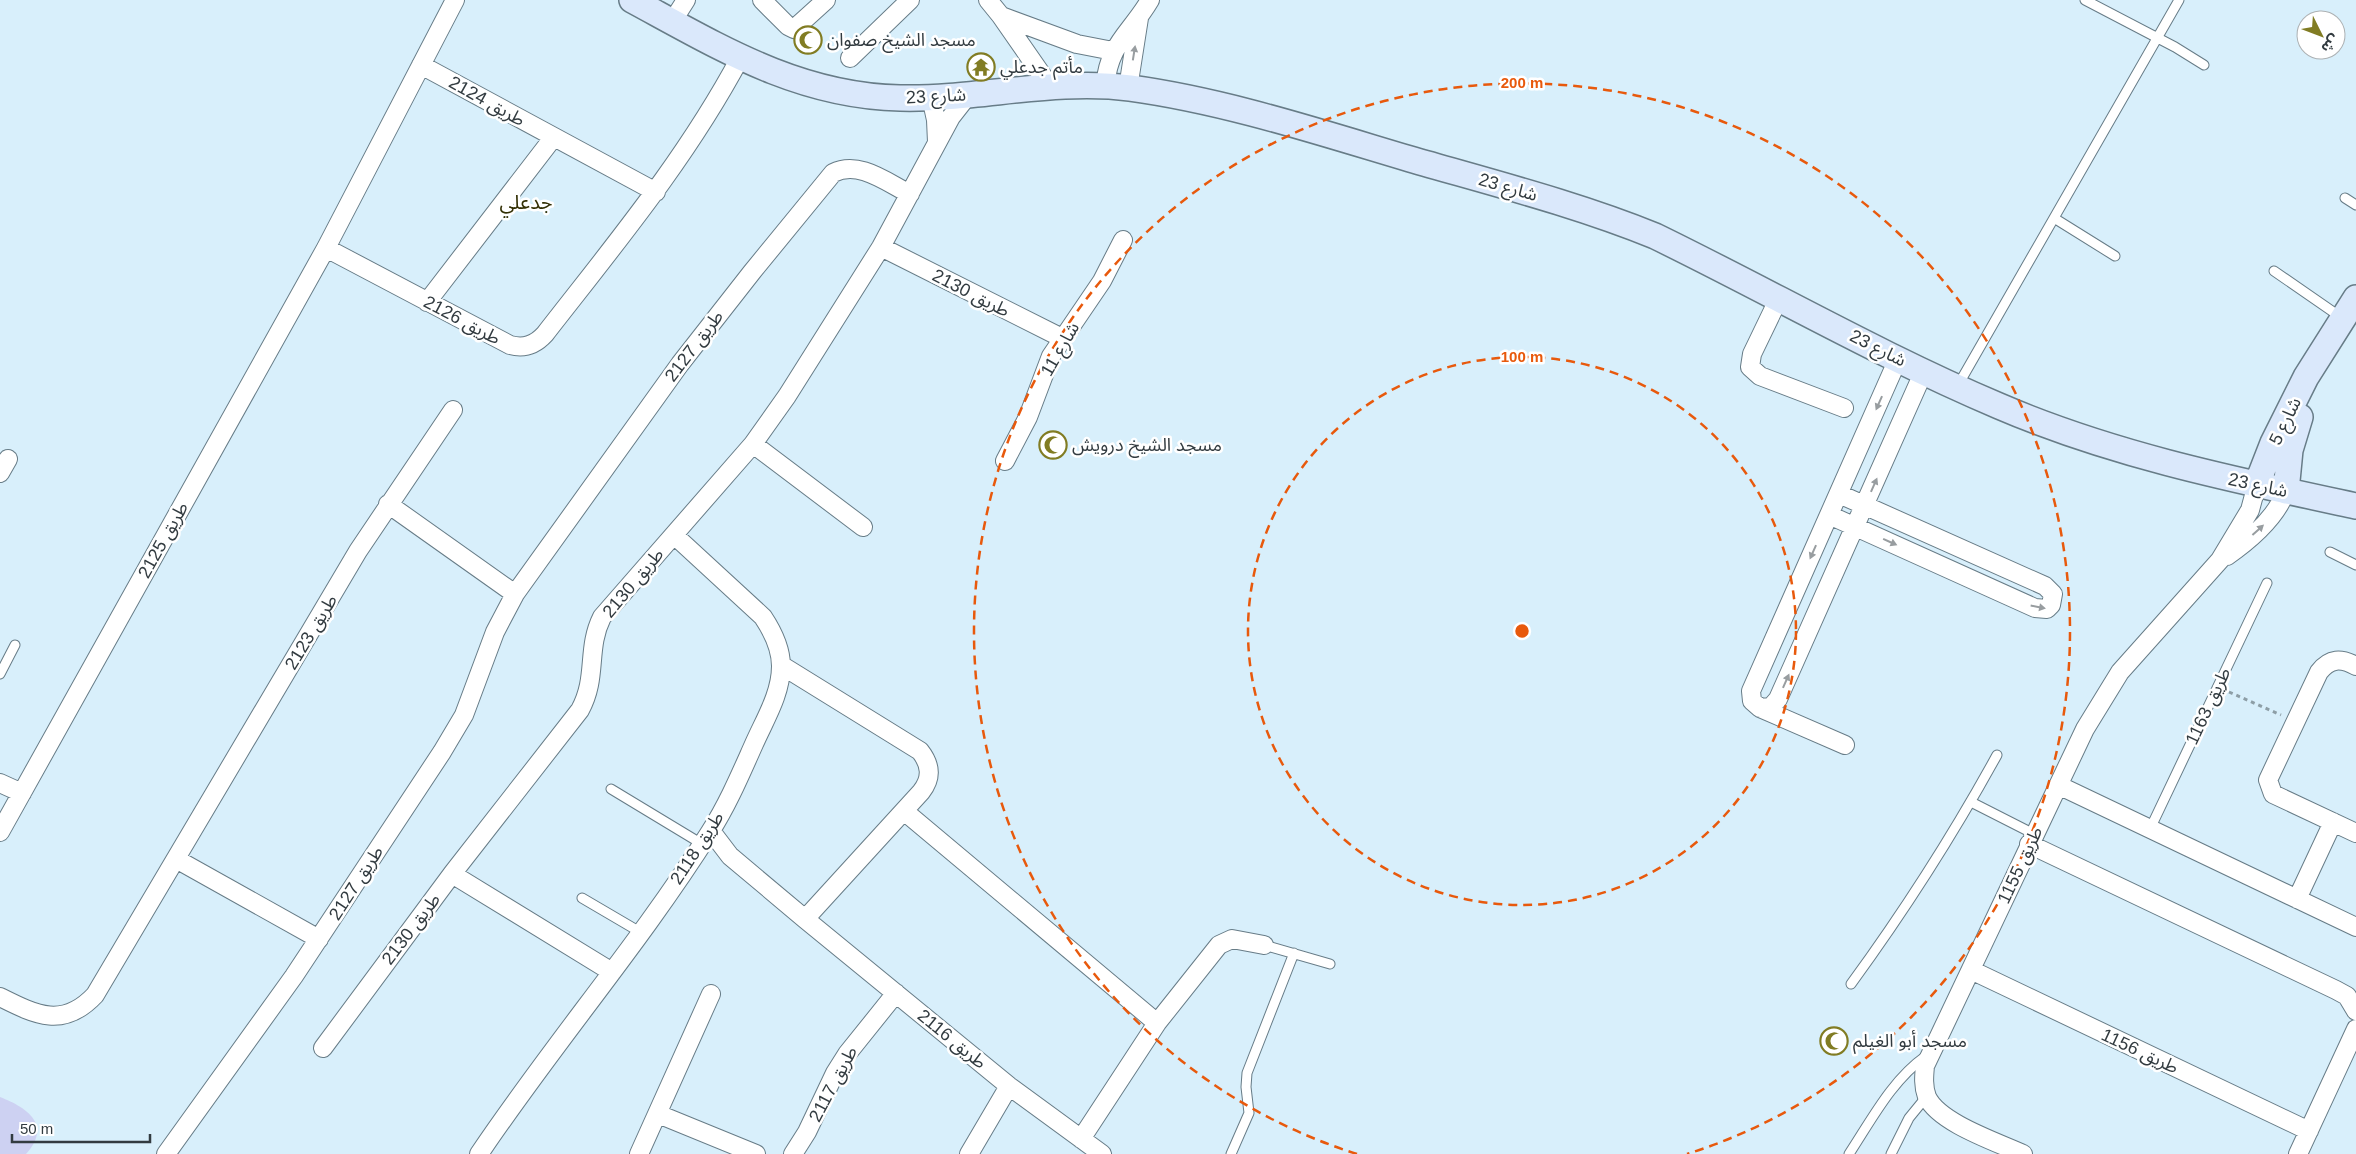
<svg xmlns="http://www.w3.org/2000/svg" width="2356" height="1154" font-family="Arial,'Noto Sans Arabic',sans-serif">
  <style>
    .water { fill: #cdd1f2 }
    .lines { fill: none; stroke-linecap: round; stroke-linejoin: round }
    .lane-casing { stroke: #677c87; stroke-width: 11 }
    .street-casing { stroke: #677c87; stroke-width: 20 }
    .secondary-casing { stroke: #677c87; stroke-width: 28 }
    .path { stroke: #8d9ea6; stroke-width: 3; stroke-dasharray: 4 4; stroke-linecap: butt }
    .lane { stroke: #fff; stroke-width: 9 }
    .street { stroke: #fff; stroke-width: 18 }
    .secondary { stroke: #dae8fb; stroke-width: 25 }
    .oneway { fill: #989da0 }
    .ring { fill: none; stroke: #e8590c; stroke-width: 2.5; stroke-dasharray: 9 6 }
    .labels { text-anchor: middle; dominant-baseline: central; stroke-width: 5; stroke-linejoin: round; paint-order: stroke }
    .poi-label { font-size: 18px; fill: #323b40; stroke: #fff; text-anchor: start }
    .street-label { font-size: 18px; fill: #323b40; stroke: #fff }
    .quarter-label { font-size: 20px; fill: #322f04; stroke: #fff }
    .centre { fill: #e8590c; stroke: #fff; stroke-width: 2.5 }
    .ring-label { font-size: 15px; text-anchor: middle; font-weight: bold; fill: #e8590c; stroke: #fff; stroke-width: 5; stroke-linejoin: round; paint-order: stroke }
  </style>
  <rect width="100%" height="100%" fill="#d8effb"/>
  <path class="water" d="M0,1097C28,1108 52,1125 26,1154H0Z"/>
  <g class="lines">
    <g class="lane-casing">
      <path id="lane" d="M2085,0L2175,47L2204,65
        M2345,198L2356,205
        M2054,218L2115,256
        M2274,271L2342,318
        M1957,387L2179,0
        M2330,552L2356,565
        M0,674L15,645
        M611,789L702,844
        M1971,802L2034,834
        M2150,829L2267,583
        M582,898L640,932
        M1264,945L1330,964
        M1851,984C1905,910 1953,835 1997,755
        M1231,1154L1249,1113L1246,1087L1247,1073L1294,953
        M1849,1154C1872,1119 1892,1080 1926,1056
        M1891,1154L1909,1118L1927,1096"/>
    </g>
    <g class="street-casing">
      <path id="street" d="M762,0L788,26L794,29L826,0
        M988,0L1001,16L1077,44L1113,51
        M1001,16L1051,88
        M672,22L686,0
        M850,58L910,0
        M421,65L656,192
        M1105,86C1109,43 1130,34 1150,0
        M1128,88L1139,18
        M931,97L936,120L937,142
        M881,247L1062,338
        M326,248L510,345C524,349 535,345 545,334C615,244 686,159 740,58
        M1779,298L1752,354L1750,367L1760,376L1844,408
        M427,302L553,138
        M1898,359L1751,691L1752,701L1760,708L1771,707L1778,699L1924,371
        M753,444L863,527
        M1005,461L1028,417L1051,356L1102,281L1123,240
        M0,473L8,459
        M388,504L515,594
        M1829,515L2035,608L2047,609L2051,605L2053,594L2045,586L1839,494
        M2227,556C2250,540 2276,518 2286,491
        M781,665L920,751C931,765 932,778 921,792L805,919
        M2356,666C2341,658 2330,658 2319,672L2268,780L2273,794L2356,833
        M1760,708L1845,745
        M0,783L22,793
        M2058,785L2356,927
        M904,811L1157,1023
        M711,831L730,856L805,919L1009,1086L1102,1154
        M0,832L326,248L455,0
        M2029,844L2336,990L2347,996L2356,1011
        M176,859L319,939
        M452,874L612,972
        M2297,899L2333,822
        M1971,970L2309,1131
        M0,997C36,1015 63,1029 95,995L358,551L453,410
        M323,1048L452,874L580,710C598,677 586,649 602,617L753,444L787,396L881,247L951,117L969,94
        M658,1114L756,1154
        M1081,1139L1157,1023L1219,945L1232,939L1264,945
        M166,1154L294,976L442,752L464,715L495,632L515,594L680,364L752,272L833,173C859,160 886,182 910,194
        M479,1154C553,1044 640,943 710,832C728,804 741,773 754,744C765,719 781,694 781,666C781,648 773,632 763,617L674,535
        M639,1154L711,994
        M793,1154L807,1132L835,1073L847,1054L896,993
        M969,1154L1009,1086
        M2023,1154C1997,1142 1939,1123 1927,1097C1923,1086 1924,1076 1925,1066L2085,729L2120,672L2220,560L2250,510L2257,484
        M2298,1154L2356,1029"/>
    </g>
    <g class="secondary-casing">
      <path id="secondary" d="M632,0C719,47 798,96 900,98C977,100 1054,78 1130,88C1225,101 1319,132 1410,159C1493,183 1576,204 1655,236C1770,292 1881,356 1999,406C2113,455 2235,480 2356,506
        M2257,484L2273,443L2306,377L2356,298
        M2286,491L2290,450L2300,417"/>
    </g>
    <path class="path" d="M2229,692L2281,715"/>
    <use href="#lane" class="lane"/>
    <use href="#street" class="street"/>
    <use href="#secondary" class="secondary"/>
  </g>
  <defs><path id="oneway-solid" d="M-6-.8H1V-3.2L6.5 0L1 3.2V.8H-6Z" transform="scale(1.25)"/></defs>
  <g class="oneway">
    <use href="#oneway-solid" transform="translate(1134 53) rotate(-81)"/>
    <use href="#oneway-solid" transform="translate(1879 403) rotate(114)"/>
    <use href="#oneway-solid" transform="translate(1874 485) rotate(-66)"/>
    <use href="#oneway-solid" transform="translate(2258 530) rotate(-42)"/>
    <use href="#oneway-solid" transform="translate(1890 542) rotate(24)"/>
    <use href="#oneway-solid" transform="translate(1813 552) rotate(114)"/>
    <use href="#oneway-solid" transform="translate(2038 607) rotate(11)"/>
    <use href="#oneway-solid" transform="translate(1786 681) rotate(-66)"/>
  </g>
  <g class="ring">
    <circle cx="1522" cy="631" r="274"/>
    <path d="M1357 1154A548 548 0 1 1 1687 1154"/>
  </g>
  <defs>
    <g id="mosque-ring" transform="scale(1.4375)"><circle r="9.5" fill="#fff" stroke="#817c23" stroke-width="1.5"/><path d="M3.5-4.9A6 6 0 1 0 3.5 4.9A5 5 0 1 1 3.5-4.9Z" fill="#817c23"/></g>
    <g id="temple-ring" transform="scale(1.4375)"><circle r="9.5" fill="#fff" stroke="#817c23" stroke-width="1.5"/><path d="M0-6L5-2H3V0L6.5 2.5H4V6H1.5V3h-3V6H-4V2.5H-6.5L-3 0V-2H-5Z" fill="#817c23"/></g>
  </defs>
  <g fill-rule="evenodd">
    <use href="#mosque-ring" x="808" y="40"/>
    <use href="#temple-ring" x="981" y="67"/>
    <use href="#mosque-ring" x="1053" y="445"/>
    <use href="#mosque-ring" x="1834" y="1041"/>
  </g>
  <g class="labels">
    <g class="poi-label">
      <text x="827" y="40">مسجد الشيخ صفوان</text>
      <text x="1000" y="67">مأتم جدعلي</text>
      <text x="1072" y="445">مسجد الشيخ درويش</text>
      <text x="1853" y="1041">مسجد أبو الغيلم</text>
    </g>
    <g class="street-label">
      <text transform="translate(936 96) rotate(-3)">شارع 23</text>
      <text transform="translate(487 101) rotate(29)">طريق 2124</text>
      <text transform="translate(1508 187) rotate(16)">شارع 23</text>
      <text transform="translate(971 293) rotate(27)">طريق 2130</text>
      <text transform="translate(462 320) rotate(28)">طريق 2126</text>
      <text transform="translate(694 346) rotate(-53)">طريق 2127</text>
      <text transform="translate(1878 348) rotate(27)">شارع 23</text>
      <text transform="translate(1060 349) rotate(-60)">شارع 11</text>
      <text transform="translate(2285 421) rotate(-64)">شارع 5</text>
      <text transform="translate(2258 485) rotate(12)">شارع 23</text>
      <text transform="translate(163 540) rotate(-61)">طريق 2125</text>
      <text transform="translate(633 583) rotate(-50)">طريق 2130</text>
      <text transform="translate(311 632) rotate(-59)">طريق 2123</text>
      <text transform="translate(2208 706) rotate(-65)">طريق 1163</text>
      <text transform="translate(697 848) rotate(-57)">طريق 2118</text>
      <text transform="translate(2020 865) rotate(-65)">طريق 1155</text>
      <text transform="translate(356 883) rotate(-57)">طريق 2127</text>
      <text transform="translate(411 929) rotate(-53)">طريق 2130</text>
      <text transform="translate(952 1039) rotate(39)">طريق 2116</text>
      <text transform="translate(2140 1051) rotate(25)">طريق 1156</text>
      <text transform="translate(833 1084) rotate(-62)">طريق 2117</text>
    </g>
    <g class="quarter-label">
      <text x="526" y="202">جدعلي</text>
    </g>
  </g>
  <circle cx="1522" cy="631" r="8" class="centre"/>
  <g class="ring-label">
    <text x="1522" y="88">200 m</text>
    <text x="1522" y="362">100 m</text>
  </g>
  <g transform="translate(2321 35) rotate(132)"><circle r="24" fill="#ffffff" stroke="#adb1b3"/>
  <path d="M0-4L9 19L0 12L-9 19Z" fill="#817c23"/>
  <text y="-8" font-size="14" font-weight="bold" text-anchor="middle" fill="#323b40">ش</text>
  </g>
  <path d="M12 1134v8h138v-8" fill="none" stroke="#323b40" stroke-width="2.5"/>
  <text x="20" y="1134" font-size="15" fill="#323b40" stroke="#ffffff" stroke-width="4" paint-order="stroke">50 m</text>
</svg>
